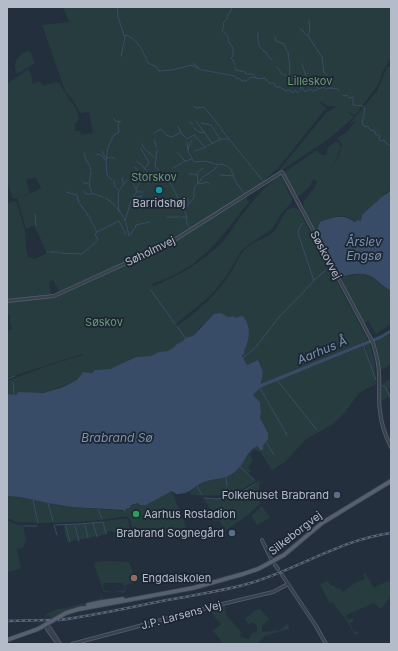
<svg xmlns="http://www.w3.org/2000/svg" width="398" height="651" font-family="Inter,sans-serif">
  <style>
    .green { fill: #263c3f }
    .water { fill: #394c67 }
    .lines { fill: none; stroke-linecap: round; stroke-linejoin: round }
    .stream { stroke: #394c67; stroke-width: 1 }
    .river { stroke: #394c67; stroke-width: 3 }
    .minor-casing { stroke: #565f6c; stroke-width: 4 }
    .major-casing { stroke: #414a57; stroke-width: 5 }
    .minor { stroke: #38414e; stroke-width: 2.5 }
    .major { stroke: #56606e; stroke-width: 3.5 }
    .rail-casing { stroke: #5a6575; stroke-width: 2.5 }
    .rail { stroke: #1d2633; stroke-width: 1; stroke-dasharray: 3; stroke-linecap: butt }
    .culture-dot { fill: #0f9aa8; stroke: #1d2633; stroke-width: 1.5 }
    .service-dot { fill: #5c6f8a; stroke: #1d2633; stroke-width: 1.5 }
    .leisure-dot { fill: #2e9e5b; stroke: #1d2633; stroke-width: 1.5 }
    .education-dot { fill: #8d6e63; stroke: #1d2633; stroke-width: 1.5 }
    .labels { text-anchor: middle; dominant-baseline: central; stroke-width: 3.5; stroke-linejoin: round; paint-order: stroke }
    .park-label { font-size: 11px; fill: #6b9a76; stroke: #1d2633 }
    .poi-label { font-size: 11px; fill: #b4bcc9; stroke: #1d2633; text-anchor: end }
    .street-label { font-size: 11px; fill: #b4bcc9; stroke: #1d2633 }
    .water-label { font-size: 12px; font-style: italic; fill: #7c92b1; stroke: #1d2633 }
  </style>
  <rect width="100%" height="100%" fill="#242f3e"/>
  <path class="green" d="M63,7H391V57L383,71L378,85L356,114L354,115L346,110L354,117L330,138L276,174L326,113L337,106H327L320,101L321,104L326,108L279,167L266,179L267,181L176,237L164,243L165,244L60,293L53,280L49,282L51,296L7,300V204L14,201L17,203L25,231L26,248L28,257L35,259L47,253L34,225L26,229L17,198L32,193L41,188L35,177L26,180L30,193L13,199L7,181V84L28,69L32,77V84L39,81L43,86L55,82L60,83C64,97 79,105 79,120L75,124V131H80L81,135L93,133L89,112L80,113L75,103L65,91L42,25L69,22Z
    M27,51L33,53L31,54L35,63L17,74C12,63 17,56 27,51Z
    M387,67H391V191L387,192L362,215L361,221C355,222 354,220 349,218C339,214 330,218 320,222L316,232C312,224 299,209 305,200C310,193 315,190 317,181L313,180L309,187L297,198L284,174L286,171L317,150L321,155H326L328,147L337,141L341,147L336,160L330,170C336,161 341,155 342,144L337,138L347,132L356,121L349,124L377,91Z
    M279,176L282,178L292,199V202L281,214L272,229L248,245L241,251L226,277L209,297L177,323L176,326C194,316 215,295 227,278C234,269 237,258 245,249C253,241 270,238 276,229C281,222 286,203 298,209L368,340L310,365L312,367L364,346L376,380L365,345L369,343L370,344L374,359L376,384L359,393L345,412L333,424L305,440L285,462L272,470L260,452L255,450L253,448L258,446L263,449V446L266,442L260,418L261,413L260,402L253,395L260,388L263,372L258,360L247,365L242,356C251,337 250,335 241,316L235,318L234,316L228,317L221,313L201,326L193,336L185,338L183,341L177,344L173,348L168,351L159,352L151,356L136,357L110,369L95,370L92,373L84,372L80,376L78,380C60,387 39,398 20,392L16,395L7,394V381L47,366L83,355L82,354L7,378V331L12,329L10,324V315L7,313V302L53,298L168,246L245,196L249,202C218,241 201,268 152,284L153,286C176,277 197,265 216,248C225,241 232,229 239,219C250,204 263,188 279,176Z
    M360,274C377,276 378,286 391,291V324L376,334L368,321L364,323L341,277Z
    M391,334V362L387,367L380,370L378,354L374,342Z
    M391,379V389L388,387L391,401L388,397L381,401L380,386L382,388L384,386L381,384Z
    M253,448L254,452H252L250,456L253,460L248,468L252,471L248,473L256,481C231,497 220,496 191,495L190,492L196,487L206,481L230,476L238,469Z
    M259,481L260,482L257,499L261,503L248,515L225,531L219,520L215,522L211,514L213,513L203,498C226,500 240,493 259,481Z
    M172,491L186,527L173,531L170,535L165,537L161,533L151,534L136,539L130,520L127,516L93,521L47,523L16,522L7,518V496L20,497L48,503L72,507L125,511L130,508L131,506L138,503L139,505H146Z
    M262,506L270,518L257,525L252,518V515Z
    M120,519H128L130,528L128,530L132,534L119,537L114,532L109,531L104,535L67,542L63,524L87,523Z
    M7,520L17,525H23L26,540L23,548L17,549L21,569L7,572Z
    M105,561L129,562L137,582L125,585L126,591L124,593L117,592V591L125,590L123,583H104L103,585L104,590L112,592H104L94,565L96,562Z
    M365,573L374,588L385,582L391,581V596L388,598L389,599L381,609L374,603L346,615L348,620L352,618L354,621L350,623L354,632L358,631L359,633L355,635L344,616L343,617L333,602L329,603L320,584L328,581L331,586L333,585L338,589L340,588L343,592L355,583L365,579L363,574Z
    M100,592L103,598L102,600L78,606L57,616L56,615V616L50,619L49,615L46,616L45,615L57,609H62L102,598Z
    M225,605L226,615L241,632L240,637L249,639L252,633L257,632V627L253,622L249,624L245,619L254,611L260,609L269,619L262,626V632L273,631L276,630L278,632L288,623L289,629L265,636L257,644H221L222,642L213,631L221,624L208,609Z"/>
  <path class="water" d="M391,191V291C385,288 381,284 375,279C365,271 352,274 341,277L316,232L320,222C333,217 343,213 355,222L357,220L361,221L362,215C370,208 382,195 391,191Z
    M221,313L228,317L234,316L235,318L241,316L244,317C251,328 250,339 244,351L245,352L242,356L247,365L258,360L263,372L260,388L253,395L260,402L261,413L260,418L268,433V439L263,446V450H260L258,446C248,449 245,462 238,469C229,479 218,478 207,481C193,485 193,494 176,494L172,491L146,505H140L138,503L131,505L130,508L126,509L125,512L123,510L72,507L48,503L20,497L7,496V394L16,395L18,392L43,393L61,388L77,380L83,372L92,373L95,370L110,369L136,357L151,356L159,352L168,351L173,348L177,344L183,341L185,338L193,336L214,314Z"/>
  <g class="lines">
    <path class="stream" d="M117,7L118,17L125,38L121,56
      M232,7L230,13L227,16V19L223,23L224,27L222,30C224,35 229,33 228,41L233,48V56L231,58L233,60L235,65
      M309,20L310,30L308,36L322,57L324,72
      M301,29L307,36
      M258,33C257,42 259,49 267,53V55L272,60
      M124,35C137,36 143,52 148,63L157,67L159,71L172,70L191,65L202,70L235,76L236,78L240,79L242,81H246L251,77L256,78
      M275,37L276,41L284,44L287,51
      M288,52L290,67L289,77
      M193,63L199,68
      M302,64L307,79
      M235,67L236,70L245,72L246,74H253L256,78L263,79L264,77L269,83H274L276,87H280L286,91L290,90L293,93L295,90L298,93L299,92
      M277,67L282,74L293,79L299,84
      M323,71L329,78L331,88
      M307,80L318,88
      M300,90L301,86L305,92L309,89L313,91L324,87L326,89L330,88L338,89L339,91
      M343,95L345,96L347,95L349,98L353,97V105L363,106
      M194,106L196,108L204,107L221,128
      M364,107L365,109L362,124L366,127L368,126L371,131L372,130L375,131V134L380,136L379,139L381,141L384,140L387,144L391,146
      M113,118L116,121L121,122
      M196,121L212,143
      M189,122L193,124
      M201,123L211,125L220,139
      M178,126L181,133L187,139L194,135L205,147
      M194,128L199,132L204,133
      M221,129L262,180
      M154,133L161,129L166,135L172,137L181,132
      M154,140L157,148
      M187,142L188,151L194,162L206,161L218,165L220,164C232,166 231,170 235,180C237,185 242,190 245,194
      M142,144L144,148L155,158
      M207,146L221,139H229
      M141,149L149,162L145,169
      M188,149L192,140
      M157,150L155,166L168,181
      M102,151L106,159
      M195,151L206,147
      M84,153L86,160L90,166
      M178,153L185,161
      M96,154L101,155L105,160
      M107,158L111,157L115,159
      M137,162L141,164L147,171
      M183,162L192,159
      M90,167L91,170
      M134,167L138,170L141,178
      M173,168L182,163
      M203,168L197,173L198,183L199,184L207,182L209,184
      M91,172C90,178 87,190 94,194C97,195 100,196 103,197
      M189,174H194L198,176
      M220,175L234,176
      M122,177L123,183
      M142,179H146L149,184
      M112,180L107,175L106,161L108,147L114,135L119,132L118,125L120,121
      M114,181L115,187L119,190L118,202L119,212
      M169,182L172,186L186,214L187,224L190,228
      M83,183H87L90,185
      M136,188L147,173
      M120,189L127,180
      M84,191L86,194H93
      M66,192L77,195L79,203
      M137,192H143
      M105,198C114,202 121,212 125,221
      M133,198L142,196
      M188,199L189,204
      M184,202L188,206
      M80,204L90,218
      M184,210L194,198V188L203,177L214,170L217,166
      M35,214L36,226
      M167,217H179
      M181,217H187
      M90,219L97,232L95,234L98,240
      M125,221L131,201L137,191L133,183
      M126,223L129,236
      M135,228L136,225L150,222
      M97,232L119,221L126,235
      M130,235L134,229
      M47,252H48
      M50,252H58
      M60,253L82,254L97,241
      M314,280L326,270
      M150,289L175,324
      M177,326L185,338
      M363,344L376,380
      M243,358L256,347L279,317L314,281L298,233L300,226L303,223
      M7,379L15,376
      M277,380L317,430
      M13,382L14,395
      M381,385L386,388L391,398
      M260,388L287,435
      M266,442L274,455
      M240,467L254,480
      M226,477L227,486
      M197,486L202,495
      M234,495L243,491L255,484
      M204,498L218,499L233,496
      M33,500L38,523
      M48,503L53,521
      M98,509L102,519
      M7,512L8,518
      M93,523L97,537
      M81,524L103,522L106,534
      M54,525L57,535
      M55,525L80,524
      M85,525L88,538
      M24,526H37
      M66,526L70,542
      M75,526L79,541"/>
    <path class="river" d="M260,386L381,337L391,331"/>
    <g class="minor-casing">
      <path id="minor" d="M7,301L54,296L168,244L282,172L373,343C376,353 379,363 379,374C380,386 378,399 380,411C381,424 385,435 391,447
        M262,540L271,559
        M275,565L278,569
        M282,575L316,626L326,644
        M46,625L50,628L60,644
        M46,625L47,629L58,644
        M72,644L214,606L273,592L288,584"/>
    </g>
    <g class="major-casing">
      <path id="major" d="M88,605L102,602L123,599
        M80,609L193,588L243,574L258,569L284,555L322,523L391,481
        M7,640L38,629L66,613L82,608"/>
    </g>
    <use href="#minor" class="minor"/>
    <use href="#major" class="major"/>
    <g class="rail-casing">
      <path id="rail" d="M59,620C98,615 135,606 173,599C200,594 228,590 254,582C302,567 340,540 391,533
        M7,621L49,620"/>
    </g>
    <use href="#rail" class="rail"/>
  </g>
  <circle class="culture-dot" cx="159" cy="190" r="4"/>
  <g class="service-dot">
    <circle cx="337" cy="495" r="4"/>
    <circle cx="232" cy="533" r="4"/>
  </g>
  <circle class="leisure-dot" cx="136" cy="514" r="4"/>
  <circle class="education-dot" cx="134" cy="578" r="4"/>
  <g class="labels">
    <g class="park-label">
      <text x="310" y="81">Lilleskov</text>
      <text x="154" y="177">Storskov</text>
      <text x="104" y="322">Søskov</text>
    </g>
    <g class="poi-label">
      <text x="159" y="203" text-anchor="middle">Barridshøj</text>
      <text x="329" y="495">Folkehuset Brabrand</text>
      <text x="144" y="514" text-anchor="start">Aarhus Rostadion</text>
      <text x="224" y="533">Brabrand Sognegård</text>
      <text x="142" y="578" text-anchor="start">Engdalskolen</text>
    </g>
    <g class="street-label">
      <text transform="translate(150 251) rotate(-26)">Søholmvej</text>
      <text transform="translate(326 255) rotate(62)">Søskovvej</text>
      <text transform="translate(295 533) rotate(-38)">Silkeborgvej</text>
      <text transform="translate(181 615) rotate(-15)">J.P. Larsens Vej</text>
    </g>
    <g class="water-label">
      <text x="364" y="241">Årslev<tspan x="364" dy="14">Engsø</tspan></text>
      <text transform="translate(322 350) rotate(-23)">Aarhus Å</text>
      <text x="117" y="437">Brabrand Sø</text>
    </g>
  </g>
  <rect width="398" height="651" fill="none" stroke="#b4bcc9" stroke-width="16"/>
</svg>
